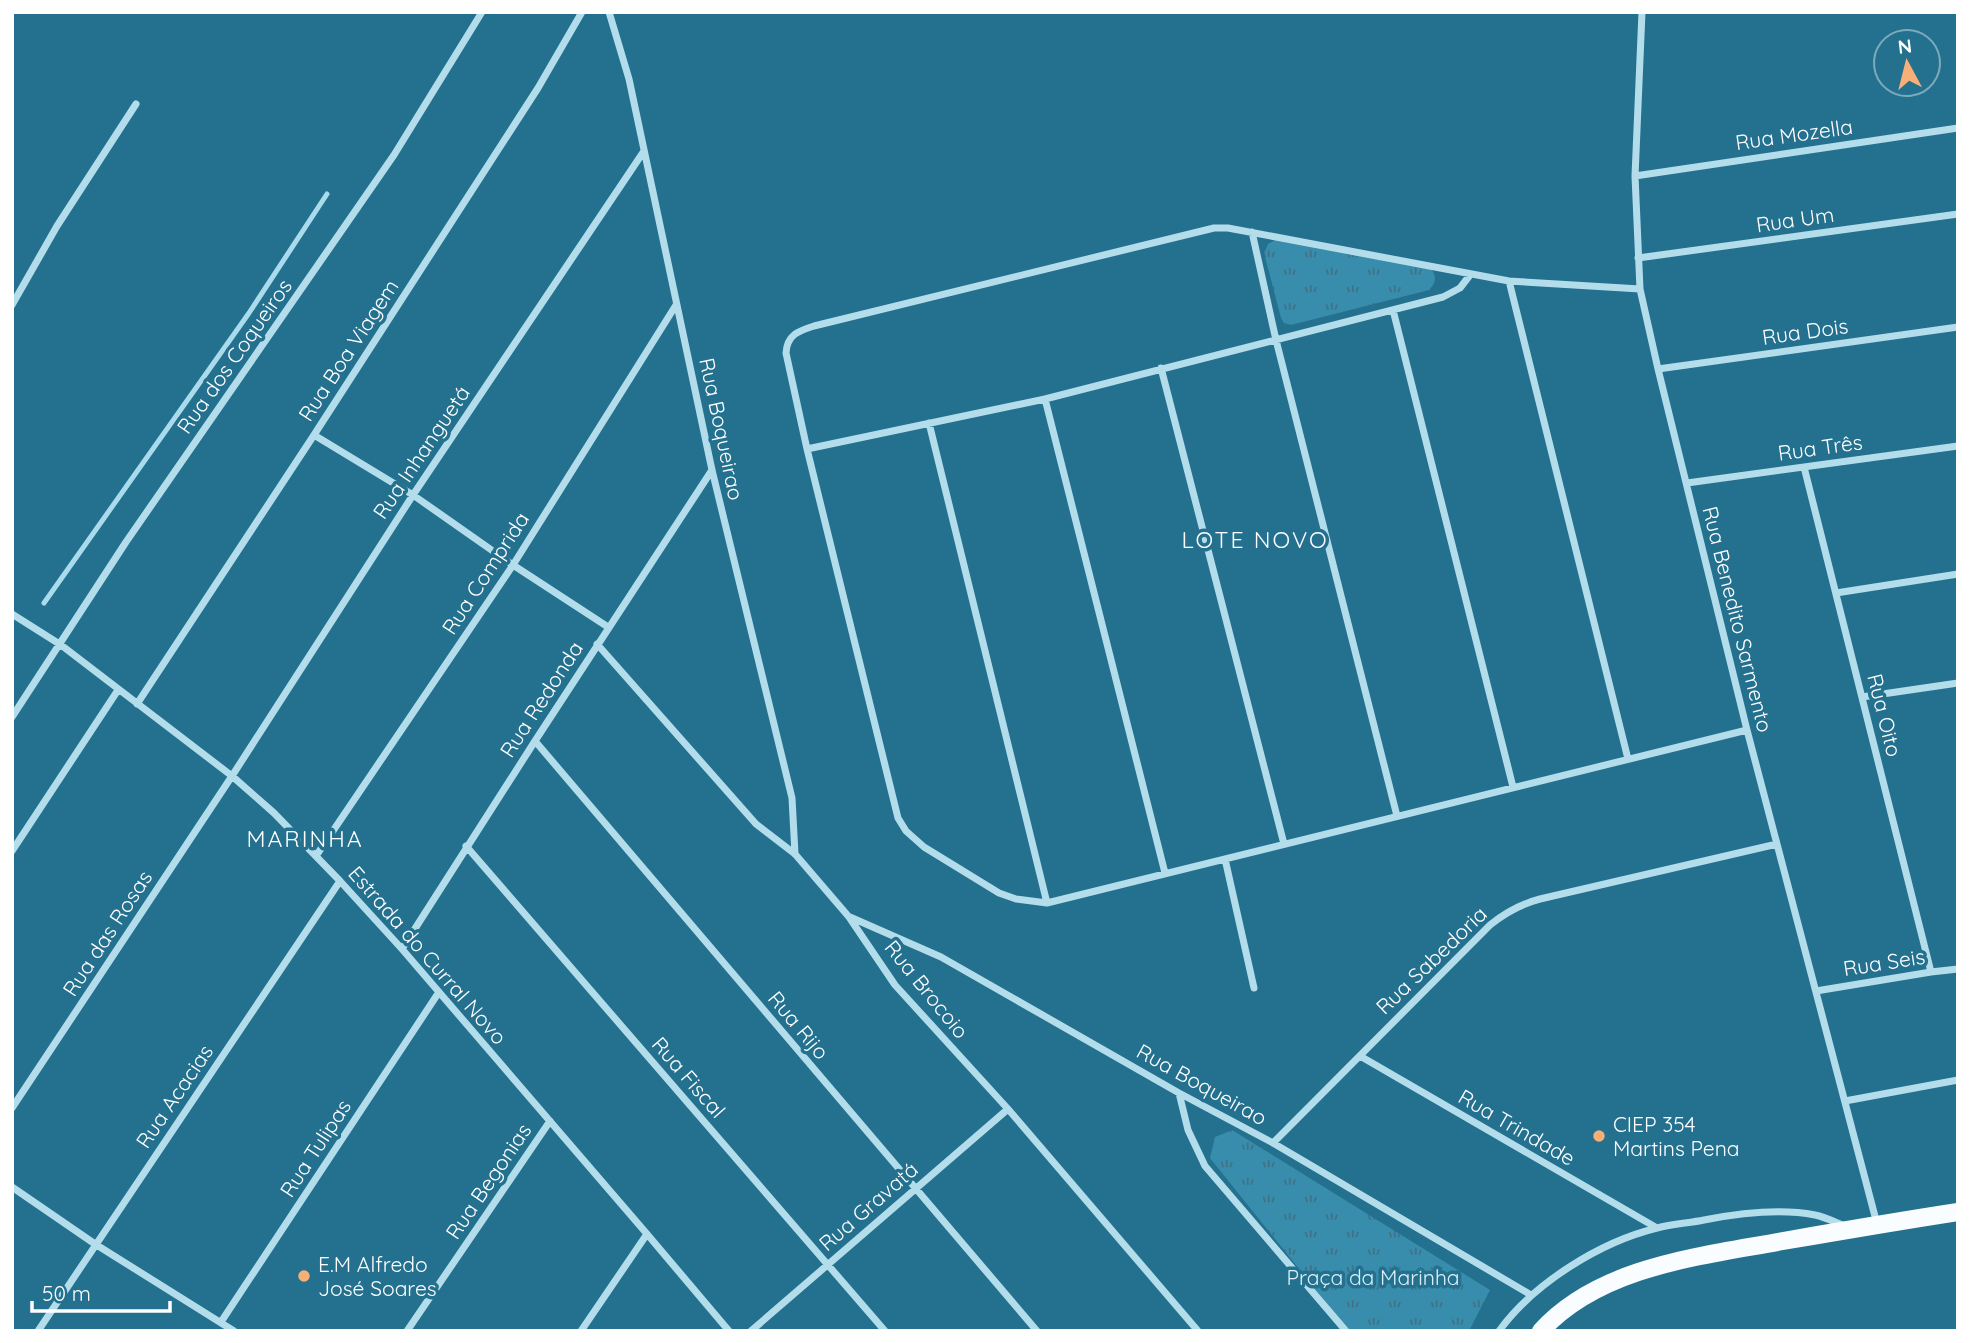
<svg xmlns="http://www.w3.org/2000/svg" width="1970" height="1343" font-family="Quicksand,sans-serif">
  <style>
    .grass { fill: url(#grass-tufts) }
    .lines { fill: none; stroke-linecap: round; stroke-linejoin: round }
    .stream { stroke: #a9dbed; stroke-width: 5 }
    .street { stroke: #b4ddec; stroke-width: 7 }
    .primary { stroke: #f9fdff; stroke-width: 18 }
    .poi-dot { fill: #f7af78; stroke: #24718f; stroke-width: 2.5 }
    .labels { text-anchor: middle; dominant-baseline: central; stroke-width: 7; stroke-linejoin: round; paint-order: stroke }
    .street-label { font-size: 21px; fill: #fff; stroke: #24718f }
    .poi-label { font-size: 21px; fill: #fff; stroke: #24718f; text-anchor: start }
    .park-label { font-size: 21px; fill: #d9f0f9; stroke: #24718f }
    .neighbourhood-label { font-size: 23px; letter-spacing: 2px; fill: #fff; stroke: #24718f }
  </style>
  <defs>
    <pattern id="grass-tufts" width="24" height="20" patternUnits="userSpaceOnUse" patternTransform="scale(1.75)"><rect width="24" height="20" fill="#388cac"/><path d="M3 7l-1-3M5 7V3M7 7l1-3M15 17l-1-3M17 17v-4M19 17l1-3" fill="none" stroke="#407286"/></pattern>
  </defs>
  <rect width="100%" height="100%" fill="#24718f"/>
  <path class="grass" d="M1277,239L1431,269C1437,276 1436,284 1429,290L1291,325L1284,323L1281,318L1264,253L1268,244Z
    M1232,1130L1490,1290L1469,1331H1349L1210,1158L1215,1137Z"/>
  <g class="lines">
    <path class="stream" d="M44,603L249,313L327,194"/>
    <path class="street" d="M609,12L629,79L712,470L792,798L795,854
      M1642,12L1635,176L1640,289L1658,369L1747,730L1877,1224
      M1635,176L1958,128
      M1252,232L1276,340L1397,816
      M1638,258L1958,214
      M1509,281L1628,759
      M1640,289L1509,281L1228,228H1214L814,326C798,331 787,335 786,353L807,449L898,818L906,831L924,847L999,893L1016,899L1047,903L1747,730
      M12,305L57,226L136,104
      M1393,310L1513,787
      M1161,368L1284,844
      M1658,369L1958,327
      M1045,399L1165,873
      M929,423L1047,903
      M314,435L413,495L513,565L608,627
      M807,449L1045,399L1443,297L1460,288L1470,275
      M1804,467L1931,972
      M1687,483L1958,446
      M1836,593L1958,574
      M12,614L61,645L232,776L274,813L340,881L402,949L647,1234L729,1331
      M597,644L756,824L795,854L849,917L895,985L1008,1109L1198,1331
      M1862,697L1958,683
      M137,704L314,435L538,88L582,12
      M12,717L126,542L394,155L482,12
      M535,741L1037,1331
      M466,846L885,1331
      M12,851L118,690
      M316,856L513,565L676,305
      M1225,859L1254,988
      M850,917L941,957L1179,1093L1273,1143L1531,1295
      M402,949L535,741L712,470
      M1816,991L1931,972L1958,969
      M1360,1056L1657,1228
      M1179,1093L1188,1130L1205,1166L1346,1331
      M1845,1101L1958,1080
      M12,1108L232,776L413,495L644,151
      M1273,1143L1490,925C1506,912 1521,904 1540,899L1777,844
      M12,1187L95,1244L234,1331
      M221,1322L439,992
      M38,1331L340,881
      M407,1331L550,1121
      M581,1331L647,1234
      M751,1331L1008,1109
      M1499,1331C1534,1283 1600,1242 1657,1228C1672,1224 1689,1223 1704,1220C1740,1213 1779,1208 1815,1215C1825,1217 1835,1222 1845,1226"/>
    <path class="primary" d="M1541,1331C1600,1266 1702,1256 1783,1241C1841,1231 1899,1221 1958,1212"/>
  </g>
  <g class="poi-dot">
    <circle cx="1599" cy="1136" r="7"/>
    <circle cx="304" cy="1276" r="7"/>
  </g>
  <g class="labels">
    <g class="street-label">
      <text transform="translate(1794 134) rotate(-8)">Rua Mozella</text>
      <text transform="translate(1795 219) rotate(-8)">Rua Um</text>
      <text transform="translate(1805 331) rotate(-8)">Rua Dois</text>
      <text transform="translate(348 350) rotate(-57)">Rua Boa Viagem</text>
      <text transform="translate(234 356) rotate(-55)">Rua dos Coqueiros</text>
      <text transform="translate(722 429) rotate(78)">Rua Boqueirao</text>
      <text transform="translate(1820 447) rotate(-8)">Rua Três</text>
      <text transform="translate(421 452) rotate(-56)">Rua Inhanguetá</text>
      <text transform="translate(485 573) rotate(-57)">Rua Comprida</text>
      <text transform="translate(1738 619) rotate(76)">Rua Benedito Sarmento</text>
      <text transform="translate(541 699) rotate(-57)">Rua Redonda</text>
      <text transform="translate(1885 715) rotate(76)">Rua Oito</text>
      <text transform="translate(107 933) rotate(-57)">Rua das Rosas</text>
      <text transform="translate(428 955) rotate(49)">Estrada do Curral Novo</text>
      <text transform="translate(1431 960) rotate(-44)">Rua Sabedoria</text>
      <text transform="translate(1884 962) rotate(-9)">Rua Seis</text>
      <text transform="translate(927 989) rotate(51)">Rua Brocoio</text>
      <text transform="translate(799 1025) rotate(50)">Rua Rijo</text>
      <text transform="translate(689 1077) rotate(49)">Rua Fiscal</text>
      <text transform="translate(1202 1084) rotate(29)">Rua Boqueirao</text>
      <text transform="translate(174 1096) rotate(-56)">Rua Acacias</text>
      <text transform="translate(1517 1127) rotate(30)">Rua Trindade</text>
      <text transform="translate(315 1148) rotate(-57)">Rua Tulipas</text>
      <text transform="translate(488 1181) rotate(-56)">Rua Begonias</text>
      <text transform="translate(868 1206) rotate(-41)">Rua Gravatá</text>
    </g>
    <g class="poi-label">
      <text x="1613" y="1124">CIEP 354<tspan x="1613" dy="24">Martins Pena</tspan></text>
      <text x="318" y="1264">E.M Alfredo<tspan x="318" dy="24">José Soares</tspan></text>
    </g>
    <g class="park-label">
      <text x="1373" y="1277">Praça da Marinha</text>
    </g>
    <g class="neighbourhood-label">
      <text x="1255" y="539">LOTE NOVO</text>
      <text x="305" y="838">MARINHA</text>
    </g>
  </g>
  <rect width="1970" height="1343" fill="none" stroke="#ffffff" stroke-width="28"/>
  <g transform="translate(1907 63) rotate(353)"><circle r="33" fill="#24718f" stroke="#7caabc" stroke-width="2"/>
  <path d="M0-5L12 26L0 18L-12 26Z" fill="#f7af78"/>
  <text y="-10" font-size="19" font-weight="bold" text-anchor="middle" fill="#ffffff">N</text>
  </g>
  <path d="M32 1301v10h138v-10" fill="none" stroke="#ffffff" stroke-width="3.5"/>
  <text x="42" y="1301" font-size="21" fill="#ffffff" stroke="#24718f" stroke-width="5" paint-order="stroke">50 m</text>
</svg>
